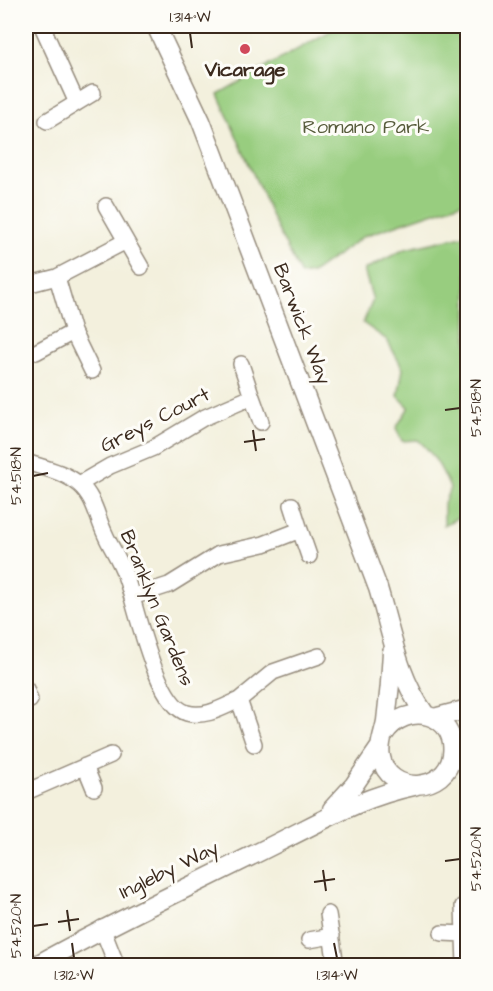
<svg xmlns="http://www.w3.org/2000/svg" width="493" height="991" font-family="'Architects Daughter',sans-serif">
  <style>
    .green { fill: #98cd7f; stroke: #6a7c4e; stroke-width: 1.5 }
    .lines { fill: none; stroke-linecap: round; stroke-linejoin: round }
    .minor-casing { stroke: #978d7e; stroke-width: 18 }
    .tertiary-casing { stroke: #978d7e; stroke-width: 21 }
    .minor { stroke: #fff; stroke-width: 15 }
    .tertiary { stroke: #fff; stroke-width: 18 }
    .ticks { fill: none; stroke: #3b2a1e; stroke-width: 2 }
    .poi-dot { fill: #d1495b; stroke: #fdfcf7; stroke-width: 2 }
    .labels { text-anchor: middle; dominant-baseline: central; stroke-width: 6; stroke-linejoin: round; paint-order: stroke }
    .poi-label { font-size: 20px; font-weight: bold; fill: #3b2a1e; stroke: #fdfcf7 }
    .park-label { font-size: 20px; fill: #575b3b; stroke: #fdfcf7 }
    .street-label { font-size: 20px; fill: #3b2a1e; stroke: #fdfcf7 }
    .neatline { fill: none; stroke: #3b2a1e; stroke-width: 2 }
    .ticks-label { font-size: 15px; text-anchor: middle; fill: #3b2a1e }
  </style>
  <rect width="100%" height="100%" fill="#fdfcf7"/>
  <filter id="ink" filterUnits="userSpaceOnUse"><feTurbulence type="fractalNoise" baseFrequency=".0167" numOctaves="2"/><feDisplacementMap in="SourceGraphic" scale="12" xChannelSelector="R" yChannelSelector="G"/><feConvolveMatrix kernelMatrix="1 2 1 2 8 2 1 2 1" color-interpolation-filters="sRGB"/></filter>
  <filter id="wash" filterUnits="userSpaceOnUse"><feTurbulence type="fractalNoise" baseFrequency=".008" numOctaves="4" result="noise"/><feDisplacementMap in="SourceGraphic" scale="24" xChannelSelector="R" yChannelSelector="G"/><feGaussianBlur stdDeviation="1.35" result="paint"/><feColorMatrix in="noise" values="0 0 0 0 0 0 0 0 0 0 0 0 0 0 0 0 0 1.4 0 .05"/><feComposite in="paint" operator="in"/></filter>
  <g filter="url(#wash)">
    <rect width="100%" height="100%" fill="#f3f0dd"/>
    <path class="green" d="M339,26H467V201L364,236L312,273L301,275L277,228L218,94Z
      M467,235V513L444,525V504L450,488C442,469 434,454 418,440L402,441L396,428L409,407L398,396L403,369L387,340L363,323L373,300L364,270L405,249Z"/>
  </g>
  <g filter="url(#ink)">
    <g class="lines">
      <g class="minor-casing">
        <path id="minor" d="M42,26L77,103
          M47,121L93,93
          M126,241L141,267
          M57,277L126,241L106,206
          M26,285L57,277L73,332L92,371
          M36,352L73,332
          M252,397L261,422
          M26,462C44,468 65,472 80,485C94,497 97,517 105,534C111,548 120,560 125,575C136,604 155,704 187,713C206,718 223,707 239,700L254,744
          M79,484L110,466L153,448L203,418L252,397L241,364
          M300,530L309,556
          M132,597L169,585L219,554L264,544L300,530L292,505
          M26,689L30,700
          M239,700L273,672L319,656
          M85,766L94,788
          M26,792L111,755
          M463,906L465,966
          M328,914L336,966
          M102,928L117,966
          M442,933L465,934
          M309,940L332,936"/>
      </g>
      <g class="tertiary-casing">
        <path id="tertiary" d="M156,26L201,121L223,179L378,588C391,631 398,677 425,714
          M434,718L468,709
          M384,734C406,700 458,713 452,755C447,793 388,796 381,757C378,745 384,733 386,721C389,698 391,675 392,652
          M332,809L354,785L380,747
          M35,966C115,921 198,883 279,842C326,819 362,797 414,786"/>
      </g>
      <use href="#minor" class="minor"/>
      <use href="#tertiary" class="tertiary"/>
    </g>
  </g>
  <path class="ticks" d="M190,33L192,48M445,410L460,408M253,430L256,451M244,442L265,439M33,476L48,473M445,861L460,859M323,870L326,891M314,882L335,879M67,910L70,931M58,922L79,919M33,926L48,924M72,943L74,958M334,943L337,958"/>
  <circle class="poi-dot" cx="245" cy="49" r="6"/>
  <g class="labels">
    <g class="poi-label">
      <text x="245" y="70">Vicarage</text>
    </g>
    <g class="park-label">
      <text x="366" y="127">Romano Park</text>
    </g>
    <g class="street-label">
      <text transform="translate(302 324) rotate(69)">Barwick Way</text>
      <text transform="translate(155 420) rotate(-27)">Greys Court</text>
      <text transform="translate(157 608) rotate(68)">Branklyn Gardens</text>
      <text transform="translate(169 870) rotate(-26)">Ingleby Way</text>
    </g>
  </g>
  <rect width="493" height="991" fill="none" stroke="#fdfcf7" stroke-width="66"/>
  <rect x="33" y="33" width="427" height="925" class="neatline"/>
  <g class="ticks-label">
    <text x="190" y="22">1.314°W</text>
    <text transform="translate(476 408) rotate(-90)" y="5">54.518°N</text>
    <text transform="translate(16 476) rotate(-90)" y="5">54.518°N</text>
    <text transform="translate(476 859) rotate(-90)" y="5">54.520°N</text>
    <text transform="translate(16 926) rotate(-90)" y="5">54.520°N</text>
    <text x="74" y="980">1.312°W</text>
    <text x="337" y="980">1.314°W</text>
  </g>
</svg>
